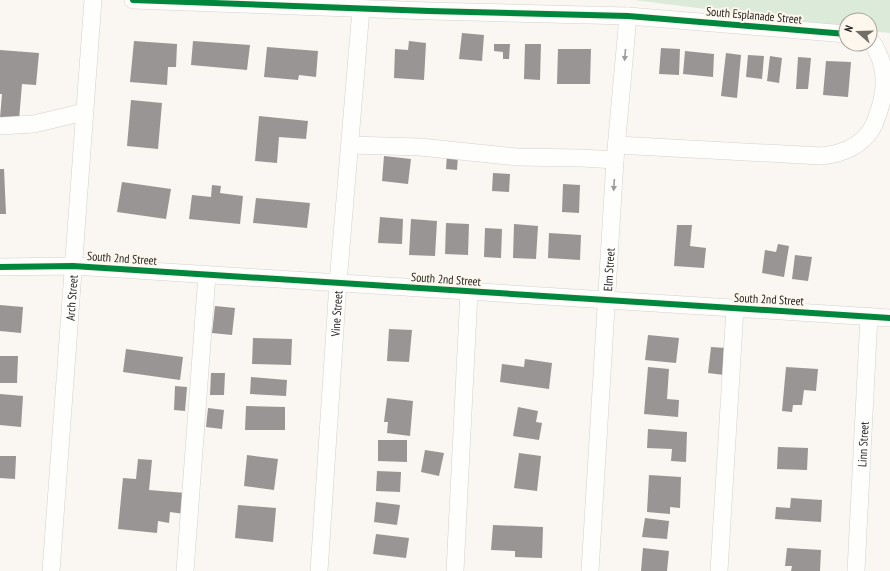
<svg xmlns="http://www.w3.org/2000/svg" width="890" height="571" font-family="'PT Sans Narrow',sans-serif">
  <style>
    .green { fill: #dcebd9 }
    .building { fill: #989594 }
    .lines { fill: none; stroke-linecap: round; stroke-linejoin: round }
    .minor-casing { stroke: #d4d1ce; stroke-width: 18 }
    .minor { stroke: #fefefd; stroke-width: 17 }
    .cycleway-casing { stroke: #fdf7ee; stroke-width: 8 }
    .cycleway { stroke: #00873e; stroke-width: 6 }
    .oneway { fill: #9d9c9a }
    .labels { text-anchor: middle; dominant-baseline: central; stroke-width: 4; stroke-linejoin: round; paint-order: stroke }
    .street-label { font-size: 12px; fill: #272421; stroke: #fdf7ee }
  </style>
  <rect width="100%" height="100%" fill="#faf6f2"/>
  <path class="green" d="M634,0H890V33L870,31V20H846V27Z"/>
  <path class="building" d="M462,33L484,35L482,61L459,59Z
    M134,41L177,44L176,67H168L167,85L130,82Z
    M193,41L250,45L247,70L191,65Z
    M409,41L426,43L424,80L394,78L395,49L408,50Z
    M494,44H510L509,59H503V52L494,51Z
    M525,44H541L540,80L524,79Z
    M267,47L318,51L316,77L299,75L298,80L264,77Z
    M661,48L680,49L679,75L659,74Z
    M558,49H591L590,84H557Z
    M0,50L39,53L36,85L22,84L19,120L0,118L2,94H0Z
    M685,51L714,54L713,77L683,74Z
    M726,53L741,55L737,98L721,96Z
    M748,55L764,56L762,79L746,77Z
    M770,56L782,58L779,83L767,81Z
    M798,57L811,58L808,89H796Z
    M826,61L851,62L848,97L823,95Z
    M131,100L162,103L158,149L127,146Z
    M259,116L308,121L306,139L279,137L277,163L255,161Z
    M447,154L458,156L457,170L446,169Z
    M384,156L411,159L408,184L382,181Z
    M0,169H4L6,214H0Z
    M493,173L510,174L509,192L492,191Z
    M122,182L171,189L166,219L117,212Z
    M563,184L580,185L579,213L562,212Z
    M212,185L221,186L220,193L243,196L240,224L189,219L192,195L211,197Z
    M256,198L310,203L307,228L253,223Z
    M380,217L403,219L402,244L378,243Z
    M411,219L437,221L435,256L409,255Z
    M446,223L469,224L468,255L445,254Z
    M514,224L538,226L536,259L513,258Z
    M677,225H692L690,246L706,248L704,268L674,266Z
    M485,228L502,229L501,258L484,257Z
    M549,233L581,235L580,260L548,258Z
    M778,244L789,246L784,277L762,273L765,250L776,252Z
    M795,255L812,257L808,281L792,279Z
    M0,305L23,307L21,333L0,331Z
    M215,306L235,308L232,335L212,333Z
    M389,329L412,330L409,362L387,361Z
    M648,335L679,338L676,363L645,360Z
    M253,338L292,339L291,365L252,364Z
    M711,347L726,348L724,375L708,373Z
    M126,349L183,357L180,380L123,372Z
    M0,356H18L17,383H0Z
    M525,359L552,363L549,389L500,382L502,364L524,367Z
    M648,367L669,369L667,399L679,400L678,417L644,414Z
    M786,367L818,369L816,391L804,390L802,405H793L792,412L782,411Z
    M211,373H225L224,395H210Z
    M251,377L287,380L286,396L250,394Z
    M175,386L187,387L185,411L174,410Z
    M0,394L23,396L21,427L0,425Z
    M387,398L413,401L410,436L387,433L388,422H384Z
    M246,406L285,407V430H245Z
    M518,407L538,411L536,422L542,423L539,440L513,436Z
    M208,408L224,410L222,429L206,427Z
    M648,429L687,432L686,462L671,461L672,449L647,448Z
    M378,440H407V462L378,461Z
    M778,447L808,448L807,470L777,469Z
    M425,450L444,453L439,476L421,472Z
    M519,453L541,456L537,491L514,488Z
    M247,455L278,459L274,490L244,486Z
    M0,456H16L15,479L0,478Z
    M138,459L152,460L149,490L186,493L184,514L170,512L169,523L158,521L157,533L118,529L123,478L136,479Z
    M377,471L401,472L400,492L376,491Z
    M649,475L681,477L680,508L670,507V514L647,512Z
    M791,498L822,500L821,522L775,519L776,507L790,508Z
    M376,502L400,505L397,525L374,522Z
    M238,505L276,508L273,542L235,538Z
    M645,518L669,521L667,539L642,537Z
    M493,525L543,527L542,558L515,557V551L491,550Z
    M376,534L409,538L406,558L373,554Z
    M643,548L669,551L667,571H641Z
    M787,548L821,550L820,571H791L792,566H785Z"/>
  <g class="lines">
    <g class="minor-casing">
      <g id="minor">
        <path d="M133,0L429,11L628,16L846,34"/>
        <path d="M0,126L34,124L84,112"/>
        <path d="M350,145L420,147L517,157L582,158L615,160"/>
        <path d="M617,145L821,156C841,154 859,148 871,130C873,127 875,123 876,119C885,97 888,73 877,51C875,47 874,43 870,41"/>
        <path d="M0,267L73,266L890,318"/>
        <path id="s1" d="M51,571L93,0"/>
        <path d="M185,571L207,275"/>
        <path id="s2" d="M319,571L338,283L361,9"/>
        <path d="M455,571L469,292"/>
        <path id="s3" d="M590,571L615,160L628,16"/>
        <path d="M719,571L735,308"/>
        <path id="s4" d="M856,571L869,316"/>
      </g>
    </g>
    <use href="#minor" class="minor"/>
    <g class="cycleway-casing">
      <path id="cycleway" d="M133,0L429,11L628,16L846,34
        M0,267L73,266L890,318"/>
    </g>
    <use href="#cycleway" class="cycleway"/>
  </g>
  <defs><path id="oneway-solid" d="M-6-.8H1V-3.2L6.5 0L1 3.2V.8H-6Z"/></defs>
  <g class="oneway">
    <use href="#oneway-solid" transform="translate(625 55) rotate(95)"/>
    <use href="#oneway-solid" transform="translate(614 185) rotate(94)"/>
  </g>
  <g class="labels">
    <g class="street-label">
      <text transform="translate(754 15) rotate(5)">South Esplanade Street</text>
      <text transform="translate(122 258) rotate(4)">South 2nd Street</text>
      <text stroke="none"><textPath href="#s3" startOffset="302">Elm Street</textPath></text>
      <text transform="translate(446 279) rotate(4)">South 2nd Street</text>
      <text stroke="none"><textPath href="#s1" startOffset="274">Arch Street</textPath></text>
      <text transform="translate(769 299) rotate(3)">South 2nd Street</text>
      <text stroke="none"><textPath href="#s2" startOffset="258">Vine Street</textPath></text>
      <text stroke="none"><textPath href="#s4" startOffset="127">Linn Street</textPath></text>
    </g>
  </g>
  <g transform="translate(858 32) rotate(290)"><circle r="19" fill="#fdf7ee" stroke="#a7a39c"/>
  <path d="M0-3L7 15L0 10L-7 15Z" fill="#716e6a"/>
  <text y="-6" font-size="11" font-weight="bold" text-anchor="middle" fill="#272421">N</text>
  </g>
</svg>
